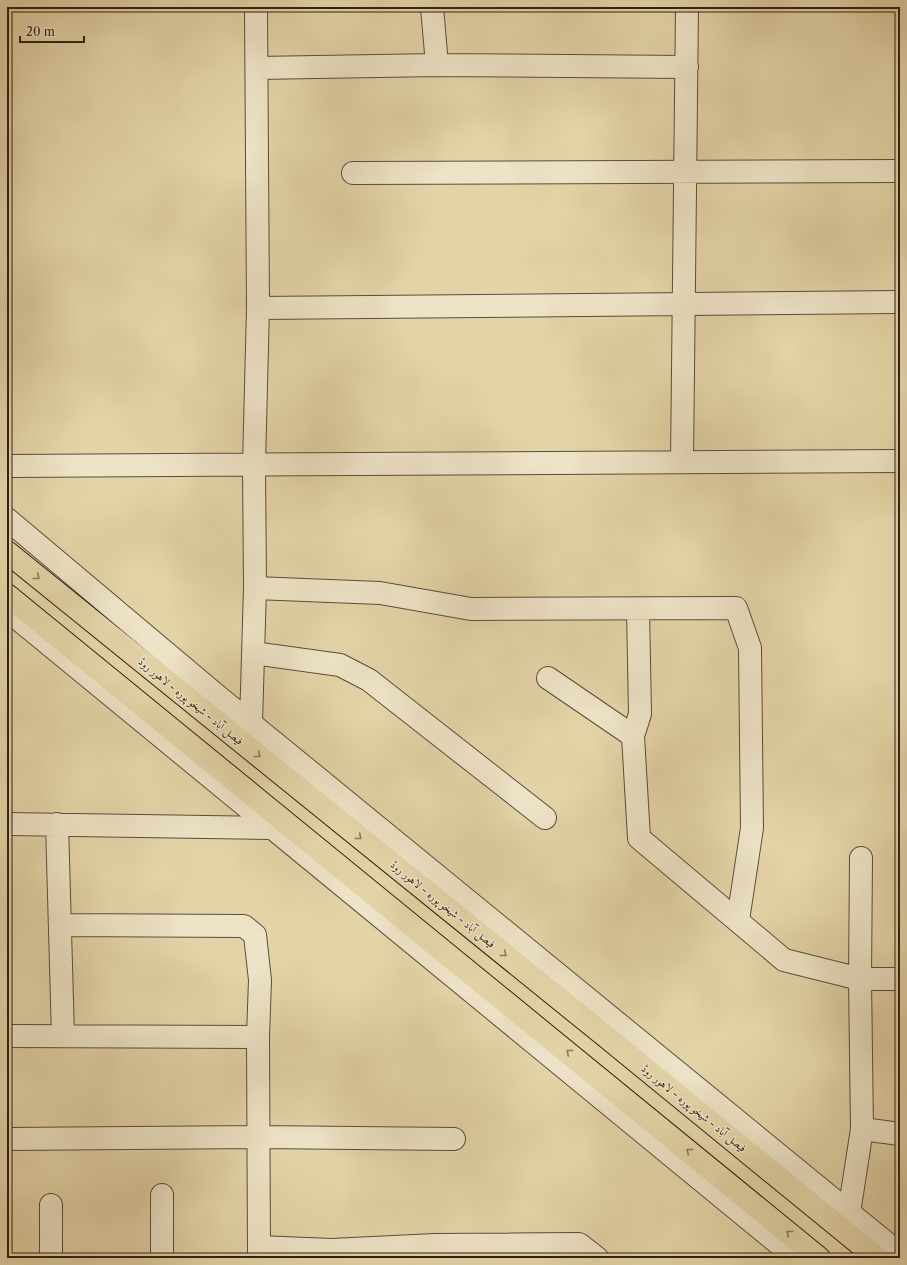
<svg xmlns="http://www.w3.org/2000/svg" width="907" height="1265" font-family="'Libre Caslon Text',Amiri,serif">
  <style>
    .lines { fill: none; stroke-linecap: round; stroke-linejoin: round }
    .minor-casing { stroke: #5d4c3a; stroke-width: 24 }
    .highway-casing { stroke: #301f16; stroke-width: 24 }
    .minor { stroke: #ede3c6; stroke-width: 22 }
    .highway { stroke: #e3d4a7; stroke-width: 22 }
    .oneway { stroke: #8a7a5e }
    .labels { text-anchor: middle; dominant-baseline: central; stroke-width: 3; stroke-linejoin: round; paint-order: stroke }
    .street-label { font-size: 11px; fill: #301f16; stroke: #ede3c6 }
  </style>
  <rect width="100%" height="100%" fill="#e3d4a7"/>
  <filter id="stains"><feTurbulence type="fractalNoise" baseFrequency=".005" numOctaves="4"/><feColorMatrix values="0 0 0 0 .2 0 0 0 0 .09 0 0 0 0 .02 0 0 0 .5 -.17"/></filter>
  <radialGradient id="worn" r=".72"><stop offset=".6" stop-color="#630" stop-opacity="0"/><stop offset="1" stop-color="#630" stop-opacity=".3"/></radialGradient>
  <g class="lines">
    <g class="minor-casing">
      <path id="minor" d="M432,7L437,65
        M257,68L437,65L687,67
        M353,173L900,171
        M258,308L900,302
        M682,462L687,7
        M7,466L900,461
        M7,519L215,694L900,1254
        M255,588L380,593L471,609L736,608L750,648L752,828L738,920
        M638,609L640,714L633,736L639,838L784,960L860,979H900
        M7,610L796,1258
        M253,653L340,665L369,680L545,818
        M548,678L633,736
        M251,723L255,588L254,465L258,308L256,7
        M7,824L274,828
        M57,824L63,1036
        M60,925L244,926L255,935L260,980L258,1037L259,1258
        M7,1036L258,1037
        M862,1129L900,1134
        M7,1139L258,1137L454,1139
        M51,1205V1258
        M849,1213L862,1129L860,979L861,858
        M259,1247L331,1250L435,1245L579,1244L597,1258
        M162,1258V1195"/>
    </g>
    <g class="highway-casing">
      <path id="highway" d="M7,552L604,1035L877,1258
        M7,595L819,1258"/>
    </g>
    <use href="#minor" class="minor"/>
    <use href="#highway" class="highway"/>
  </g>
  <defs><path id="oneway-chevron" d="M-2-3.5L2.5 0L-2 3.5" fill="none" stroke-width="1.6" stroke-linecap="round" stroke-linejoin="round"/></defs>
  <g class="oneway">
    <use href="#oneway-chevron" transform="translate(37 577) rotate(39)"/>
    <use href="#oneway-chevron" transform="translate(258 755) rotate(39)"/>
    <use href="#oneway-chevron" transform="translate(359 837) rotate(39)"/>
    <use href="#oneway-chevron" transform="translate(504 954) rotate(39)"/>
    <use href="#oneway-chevron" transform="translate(569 1052) rotate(-141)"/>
    <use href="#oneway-chevron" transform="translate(689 1151) rotate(-141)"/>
    <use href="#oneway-chevron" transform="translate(789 1233) rotate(-141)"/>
  </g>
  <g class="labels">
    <g class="street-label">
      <text transform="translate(191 701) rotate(39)">فیصل آباد - شیخو پورہ - لاہور روڈ</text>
      <text transform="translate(443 904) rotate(39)">فیصل آباد - شیخو پورہ - لاہور روڈ</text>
      <text transform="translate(694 1108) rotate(39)">فیصل آباد - شیخو پورہ - لاہور روڈ</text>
    </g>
  </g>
  <rect width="907" height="1265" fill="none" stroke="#e3d4a7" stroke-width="24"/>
  <rect x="8" y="8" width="891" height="1249" fill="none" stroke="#301f16" stroke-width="2"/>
  <rect x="12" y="12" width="883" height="1241" fill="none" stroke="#301f16"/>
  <path d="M20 36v6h64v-6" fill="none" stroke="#301f16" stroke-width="2"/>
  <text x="26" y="36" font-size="12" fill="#301f16" stroke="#ede3c6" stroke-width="3" paint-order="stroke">20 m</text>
  <rect width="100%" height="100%" filter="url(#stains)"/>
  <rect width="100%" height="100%" fill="url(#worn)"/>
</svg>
